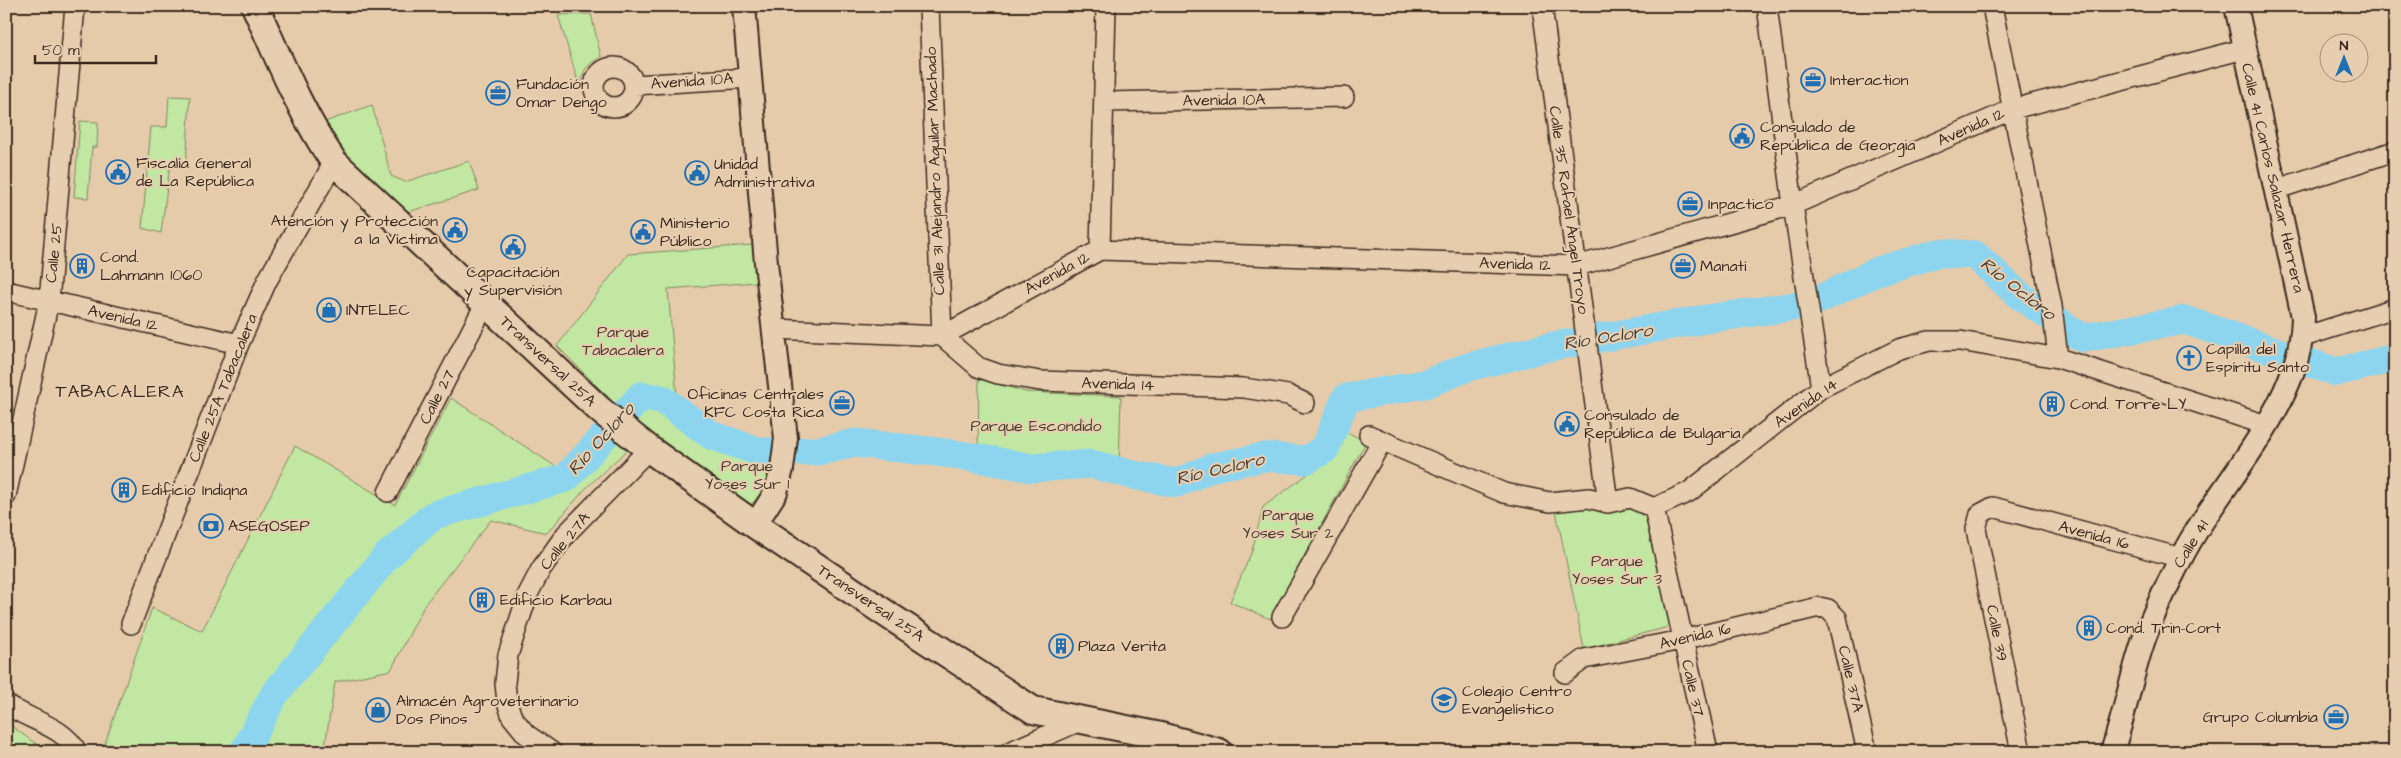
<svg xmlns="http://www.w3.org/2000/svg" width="2401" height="758" font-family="'Architects Daughter',sans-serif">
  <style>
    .green { fill: #c1e7a2; stroke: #7e8860 }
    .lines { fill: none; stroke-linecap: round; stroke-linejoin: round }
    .river { stroke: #8dd5ef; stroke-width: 29 }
    .minor-casing { stroke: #3b2a1e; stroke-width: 22 }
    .tertiary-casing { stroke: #3b2a1e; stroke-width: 26 }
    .secondary-casing { stroke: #3b2a1e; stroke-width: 30 }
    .minor { stroke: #e8ceb0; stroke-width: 19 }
    .tertiary { stroke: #e8ceb0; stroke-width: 22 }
    .secondary { stroke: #e8ceb0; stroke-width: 26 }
    .labels { text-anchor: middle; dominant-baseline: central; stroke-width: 4; stroke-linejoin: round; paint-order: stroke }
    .poi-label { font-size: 16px; fill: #3b2a1e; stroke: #e8ceb0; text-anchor: start }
    .street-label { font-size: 16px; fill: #3b2a1e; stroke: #e8ceb0 }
    .park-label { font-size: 16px; fill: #483d2b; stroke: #e8ceb0 }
    .water-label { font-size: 18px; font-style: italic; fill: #433b33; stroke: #e8ceb0 }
    .neighbourhood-label { font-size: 18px; letter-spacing: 1px; fill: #3b2a1e; stroke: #e8ceb0 }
  </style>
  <rect width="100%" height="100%" fill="#e6cbaa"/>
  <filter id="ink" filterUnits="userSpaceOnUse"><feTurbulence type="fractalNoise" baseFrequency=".02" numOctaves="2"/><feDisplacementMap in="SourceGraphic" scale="10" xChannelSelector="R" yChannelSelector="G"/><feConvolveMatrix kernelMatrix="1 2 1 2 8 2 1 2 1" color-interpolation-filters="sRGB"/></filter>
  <g filter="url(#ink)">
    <path class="green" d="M591,14L601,57C587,64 582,71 580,88L558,15Z
      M169,96L190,97L186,166L170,165L161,233L142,228L151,127H167Z
      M372,105L391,176L405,182L469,161L479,190L408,212C373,182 347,161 322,123Z
      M80,121L98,122L97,147H92L88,198L74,197Z
      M754,245L756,282L668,289L677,397L659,391L637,388L619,408L557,346L628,254Z
      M979,379L1026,392L1121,396L1119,464L1092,456L1034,461L978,450Z
      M451,398L561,470L601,425L629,448L586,488L547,533L491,520L425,604L391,670L335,682L324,752H102L152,608L202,631L295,446L395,505Z
      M642,403H657L708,441L762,457L774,458L767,486L751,505L629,418Z
      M1341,429L1366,442L1270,619L1230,602L1252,551L1263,507L1308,474L1332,450Z
      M1623,503L1655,523L1673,620L1668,627L1584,649L1556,511Z
      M6,722L47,752H6Z"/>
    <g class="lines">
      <path class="river" d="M244,752L274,695L386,557L434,515L566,478L641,396L662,399L711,435L760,452L818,451L856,443L954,454L1032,468L1091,464L1133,475L1177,483L1213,467L1266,457L1306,460L1325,449L1346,398L1425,384L1468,367L1549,347L1706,319L1810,304L1878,271L1939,253L1975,255L2020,296L2083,338L2185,320L2336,372L2395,358"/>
      <g class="minor-casing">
        <path id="minor" d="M929,6L942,336L978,367L998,374L1040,381L1244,388L1288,395L1305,403
          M1542,6L1608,503
          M1767,6L1793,205L1821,388
          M1992,6L2052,306L2058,358
          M594 87a20 20 0 1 1 40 0a20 20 0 1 1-40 0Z
          M634,85L750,78
          M1105,102L1344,97
          M2277,189L2395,151
          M1100,250L1106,6
          M6,291L239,344
          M773,329L942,336L1100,250L1577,266L1793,205L2013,109L2244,49
          M2303,337L2395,308
          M1369,435L1504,493L1550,502L1589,498L1608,503L1630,498L1654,508L1689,492L1821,388L1899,349L1929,341H1960L2058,358L2266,425
          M388,492L486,302
          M6,496L49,301L75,6
          M1654,508L1708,752
          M1282,617L1382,441
          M131,624L239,344L267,281L334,162
          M1565,673L1584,659L1682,640L1819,607L1828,609L1837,618L1867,752
          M6,704C28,720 64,726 77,752
          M552,752L526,734L512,717L507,702L505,683L508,655L528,594L541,569L566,534L649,449
          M1009,752L1080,721
          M2021,752L1976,529L1980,514L1993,507L2181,558"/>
      </g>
      <g class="tertiary-casing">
        <path id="tertiary" d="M744,6L766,263L786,438L782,469L776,492L755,525
          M2112,752C2124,716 2131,678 2143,642C2152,615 2167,586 2180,560C2219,482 2302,407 2303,317L2236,6"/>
      </g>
      <g class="secondary-casing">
        <path id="secondary" d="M255,6C279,59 301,114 334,162L600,410L649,449L755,525L888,615L1033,710L1161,736L1219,752"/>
      </g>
      <use href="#minor" class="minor"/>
      <use href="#tertiary" class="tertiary"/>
      <use href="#secondary" class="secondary"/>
    </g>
  </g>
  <defs>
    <g id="office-ring" transform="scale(1.25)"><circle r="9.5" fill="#e8ceb0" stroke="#1f6fb2" stroke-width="1.5"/><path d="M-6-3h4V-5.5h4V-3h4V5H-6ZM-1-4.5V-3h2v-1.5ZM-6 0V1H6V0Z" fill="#1f6fb2"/></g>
    <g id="civic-ring" transform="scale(1.25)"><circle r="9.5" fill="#e8ceb0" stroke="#1f6fb2" stroke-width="1.5"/><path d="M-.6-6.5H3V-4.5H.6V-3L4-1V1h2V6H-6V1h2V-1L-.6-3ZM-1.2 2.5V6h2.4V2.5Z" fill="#1f6fb2"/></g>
    <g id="building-ring" transform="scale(1.25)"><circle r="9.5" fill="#e8ceb0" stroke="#1f6fb2" stroke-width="1.5"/><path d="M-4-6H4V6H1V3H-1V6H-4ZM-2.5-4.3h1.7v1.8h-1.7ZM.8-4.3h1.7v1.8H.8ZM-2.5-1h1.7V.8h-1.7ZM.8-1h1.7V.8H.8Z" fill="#1f6fb2"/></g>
    <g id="shop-ring" transform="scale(1.25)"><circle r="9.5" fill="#e8ceb0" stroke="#1f6fb2" stroke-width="1.5"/><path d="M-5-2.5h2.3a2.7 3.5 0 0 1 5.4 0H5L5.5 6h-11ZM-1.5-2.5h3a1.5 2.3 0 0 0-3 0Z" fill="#1f6fb2"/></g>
    <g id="church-ring" transform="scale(1.25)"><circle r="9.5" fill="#e8ceb0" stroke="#1f6fb2" stroke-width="1.5"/><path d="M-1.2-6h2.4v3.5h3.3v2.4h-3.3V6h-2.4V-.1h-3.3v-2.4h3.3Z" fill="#1f6fb2"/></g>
    <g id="bank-ring" transform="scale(1.25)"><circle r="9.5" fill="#e8ceb0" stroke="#1f6fb2" stroke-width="1.5"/><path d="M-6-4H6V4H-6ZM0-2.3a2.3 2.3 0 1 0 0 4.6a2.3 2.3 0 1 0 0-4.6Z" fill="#1f6fb2"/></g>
    <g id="university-ring" transform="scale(1.25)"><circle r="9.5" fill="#e8ceb0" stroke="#1f6fb2" stroke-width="1.5"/><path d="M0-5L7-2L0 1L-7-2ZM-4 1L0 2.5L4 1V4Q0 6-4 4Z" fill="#1f6fb2"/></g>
  </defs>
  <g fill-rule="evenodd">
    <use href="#office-ring" x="1813" y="80"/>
    <use href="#office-ring" x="498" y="93"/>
    <use href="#civic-ring" x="1742" y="136"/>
    <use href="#civic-ring" x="118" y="172"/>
    <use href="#civic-ring" x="697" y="173"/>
    <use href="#office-ring" x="1690" y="204"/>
    <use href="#civic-ring" x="455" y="230"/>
    <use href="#civic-ring" x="643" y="232"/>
    <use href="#civic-ring" x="513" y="247"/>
    <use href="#building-ring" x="82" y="266"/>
    <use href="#office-ring" x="1683" y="266"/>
    <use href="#shop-ring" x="329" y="310"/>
    <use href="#church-ring" x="2189" y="358"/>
    <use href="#office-ring" x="842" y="403"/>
    <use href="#building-ring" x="2052" y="404"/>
    <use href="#civic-ring" x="1567" y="424"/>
    <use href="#building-ring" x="124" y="490"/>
    <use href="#bank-ring" x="211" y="526"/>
    <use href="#building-ring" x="482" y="600"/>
    <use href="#building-ring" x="2089" y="628"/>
    <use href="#building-ring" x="1061" y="646"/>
    <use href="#university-ring" x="1444" y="700"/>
    <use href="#shop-ring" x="378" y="710"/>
    <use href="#office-ring" x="2336" y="717"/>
  </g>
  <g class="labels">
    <g class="poi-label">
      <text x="1830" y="80">Interaction</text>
      <text x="516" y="84">Fundación<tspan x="516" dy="18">Omar Dengo</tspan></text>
      <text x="1760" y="127">Consulado de<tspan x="1760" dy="18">República de Georgia</tspan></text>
      <text x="136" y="163">Fiscalía General<tspan x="136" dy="18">de La República</tspan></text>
      <text x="714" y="164">Unidad<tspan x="714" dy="18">Administrativa</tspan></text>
      <text x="1708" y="204">Inpactico</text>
      <text x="438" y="221" text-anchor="end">Atención y Protección<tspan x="438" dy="18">a la Víctima</tspan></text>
      <text x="660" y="223">Ministerio<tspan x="660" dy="18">Público</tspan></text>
      <text x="100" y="257">Cond.<tspan x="100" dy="18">Lahmann 1060</tspan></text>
      <text x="1700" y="266">Manatí</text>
      <text x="513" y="272" text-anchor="middle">Capacitación<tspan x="513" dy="18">y Supervisión</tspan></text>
      <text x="346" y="310">INTELEC</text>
      <text x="2206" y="349">Capilla del<tspan x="2206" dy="18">Espíritu Santo</tspan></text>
      <text x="824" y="394" text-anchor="end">Oficinas Centrales<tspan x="824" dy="18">KFC Costa Rica</tspan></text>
      <text x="2070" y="404">Cond. Torre LY</text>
      <text x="1584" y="415">Consulado de<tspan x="1584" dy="18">República de Bulgaria</tspan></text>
      <text x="142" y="490">Edificio Indiqna</text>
      <text x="228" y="526">ASEGOSEP</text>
      <text x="500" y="600">Edificio Karbau</text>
      <text x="2106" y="628">Cond. Trin-Cort</text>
      <text x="1078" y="646">Plaza Verita</text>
      <text x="1462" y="691">Colegio Centro<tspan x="1462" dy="18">Evangelístico</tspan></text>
      <text x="396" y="701">Almacén Agroveterinario<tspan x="396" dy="18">Dos Pinos</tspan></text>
      <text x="2318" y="717" text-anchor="end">Grupo Columbia</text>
    </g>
    <g class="street-label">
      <text transform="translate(692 81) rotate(-4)">Avenida 10A</text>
      <text transform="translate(1224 100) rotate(-1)">Avenida 10A</text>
      <text transform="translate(1971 127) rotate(-24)">Avenida 12</text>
      <text transform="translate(935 171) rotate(-92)">Calle 31 Alejandro Aguilar Machado</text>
      <text transform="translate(2273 178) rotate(77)">Calle 41 Carlos Salazar Herrera</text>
      <text transform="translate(1569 210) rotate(82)">Calle 35 Rafael Ángel Troyo</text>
      <text transform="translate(54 253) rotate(-84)">Calle 25</text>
      <text transform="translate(1515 264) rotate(2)">Avenida 12</text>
      <text transform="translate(1057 273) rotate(-29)">Avenida 12</text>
      <text transform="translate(123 318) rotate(13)">Avenida 12</text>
      <text transform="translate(548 361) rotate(43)">Transversal 25A</text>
      <text transform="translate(1118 384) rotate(2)">Avenida 14</text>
      <text transform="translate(223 388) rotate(-68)">Calle 25A Tabacalera</text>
      <text transform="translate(437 397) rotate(-63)">Calle 27</text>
      <text transform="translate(1806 403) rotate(-35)">Avenida 14</text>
      <text transform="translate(2094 535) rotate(15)">Avenida 16</text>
      <text transform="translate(565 541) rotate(-51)">Calle 27A</text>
      <text transform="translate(2191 544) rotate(-59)">Calle 41</text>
      <text transform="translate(871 603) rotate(34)">Transversal 25A</text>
      <text transform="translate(1997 633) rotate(79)">Calle 39</text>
      <text transform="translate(1695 636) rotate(-13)">Avenida 16</text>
      <text transform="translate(1851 679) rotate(77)">Calle 37A</text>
      <text transform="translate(1693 688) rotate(77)">Calle 37</text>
    </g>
    <g class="park-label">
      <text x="623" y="332">Parque<tspan x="623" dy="18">Tabacalera</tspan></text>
      <text x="1036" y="426">Parque Escondido</text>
      <text x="747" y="466">Parque<tspan x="747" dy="18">Yoses Sur 1</tspan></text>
      <text x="1288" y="515">Parque<tspan x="1288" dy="18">Yoses Sur 2</tspan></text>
      <text x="1617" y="561">Parque<tspan x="1617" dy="18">Yoses Sur 3</tspan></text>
    </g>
    <g class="water-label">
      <text transform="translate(2018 289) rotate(38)">Río Ocloro</text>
      <text transform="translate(1608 337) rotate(-9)">Río Ocloro</text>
      <text transform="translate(601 439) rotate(-48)">Río Ocloro</text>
      <text transform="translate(1220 469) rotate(-13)">Río Ocloro</text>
    </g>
    <g class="neighbourhood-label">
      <text x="120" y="391">TABACALERA</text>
    </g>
  </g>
  <rect width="2401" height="758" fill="none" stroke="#e8ceb0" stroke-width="25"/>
  <rect x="12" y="12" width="2376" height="733" fill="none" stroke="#3b2a1e" stroke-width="2" filter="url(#ink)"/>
  <g transform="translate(2344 58)"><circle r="24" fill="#e8ceb0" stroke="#a38c76"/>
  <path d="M0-4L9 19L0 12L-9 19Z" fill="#1f6fb2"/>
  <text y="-8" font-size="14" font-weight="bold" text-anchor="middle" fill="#3b2a1e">N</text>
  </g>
  <path d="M35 55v8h121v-8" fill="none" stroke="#3b2a1e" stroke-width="2.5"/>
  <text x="42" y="55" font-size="15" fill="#3b2a1e" stroke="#e8ceb0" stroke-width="4" paint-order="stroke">50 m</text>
</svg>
